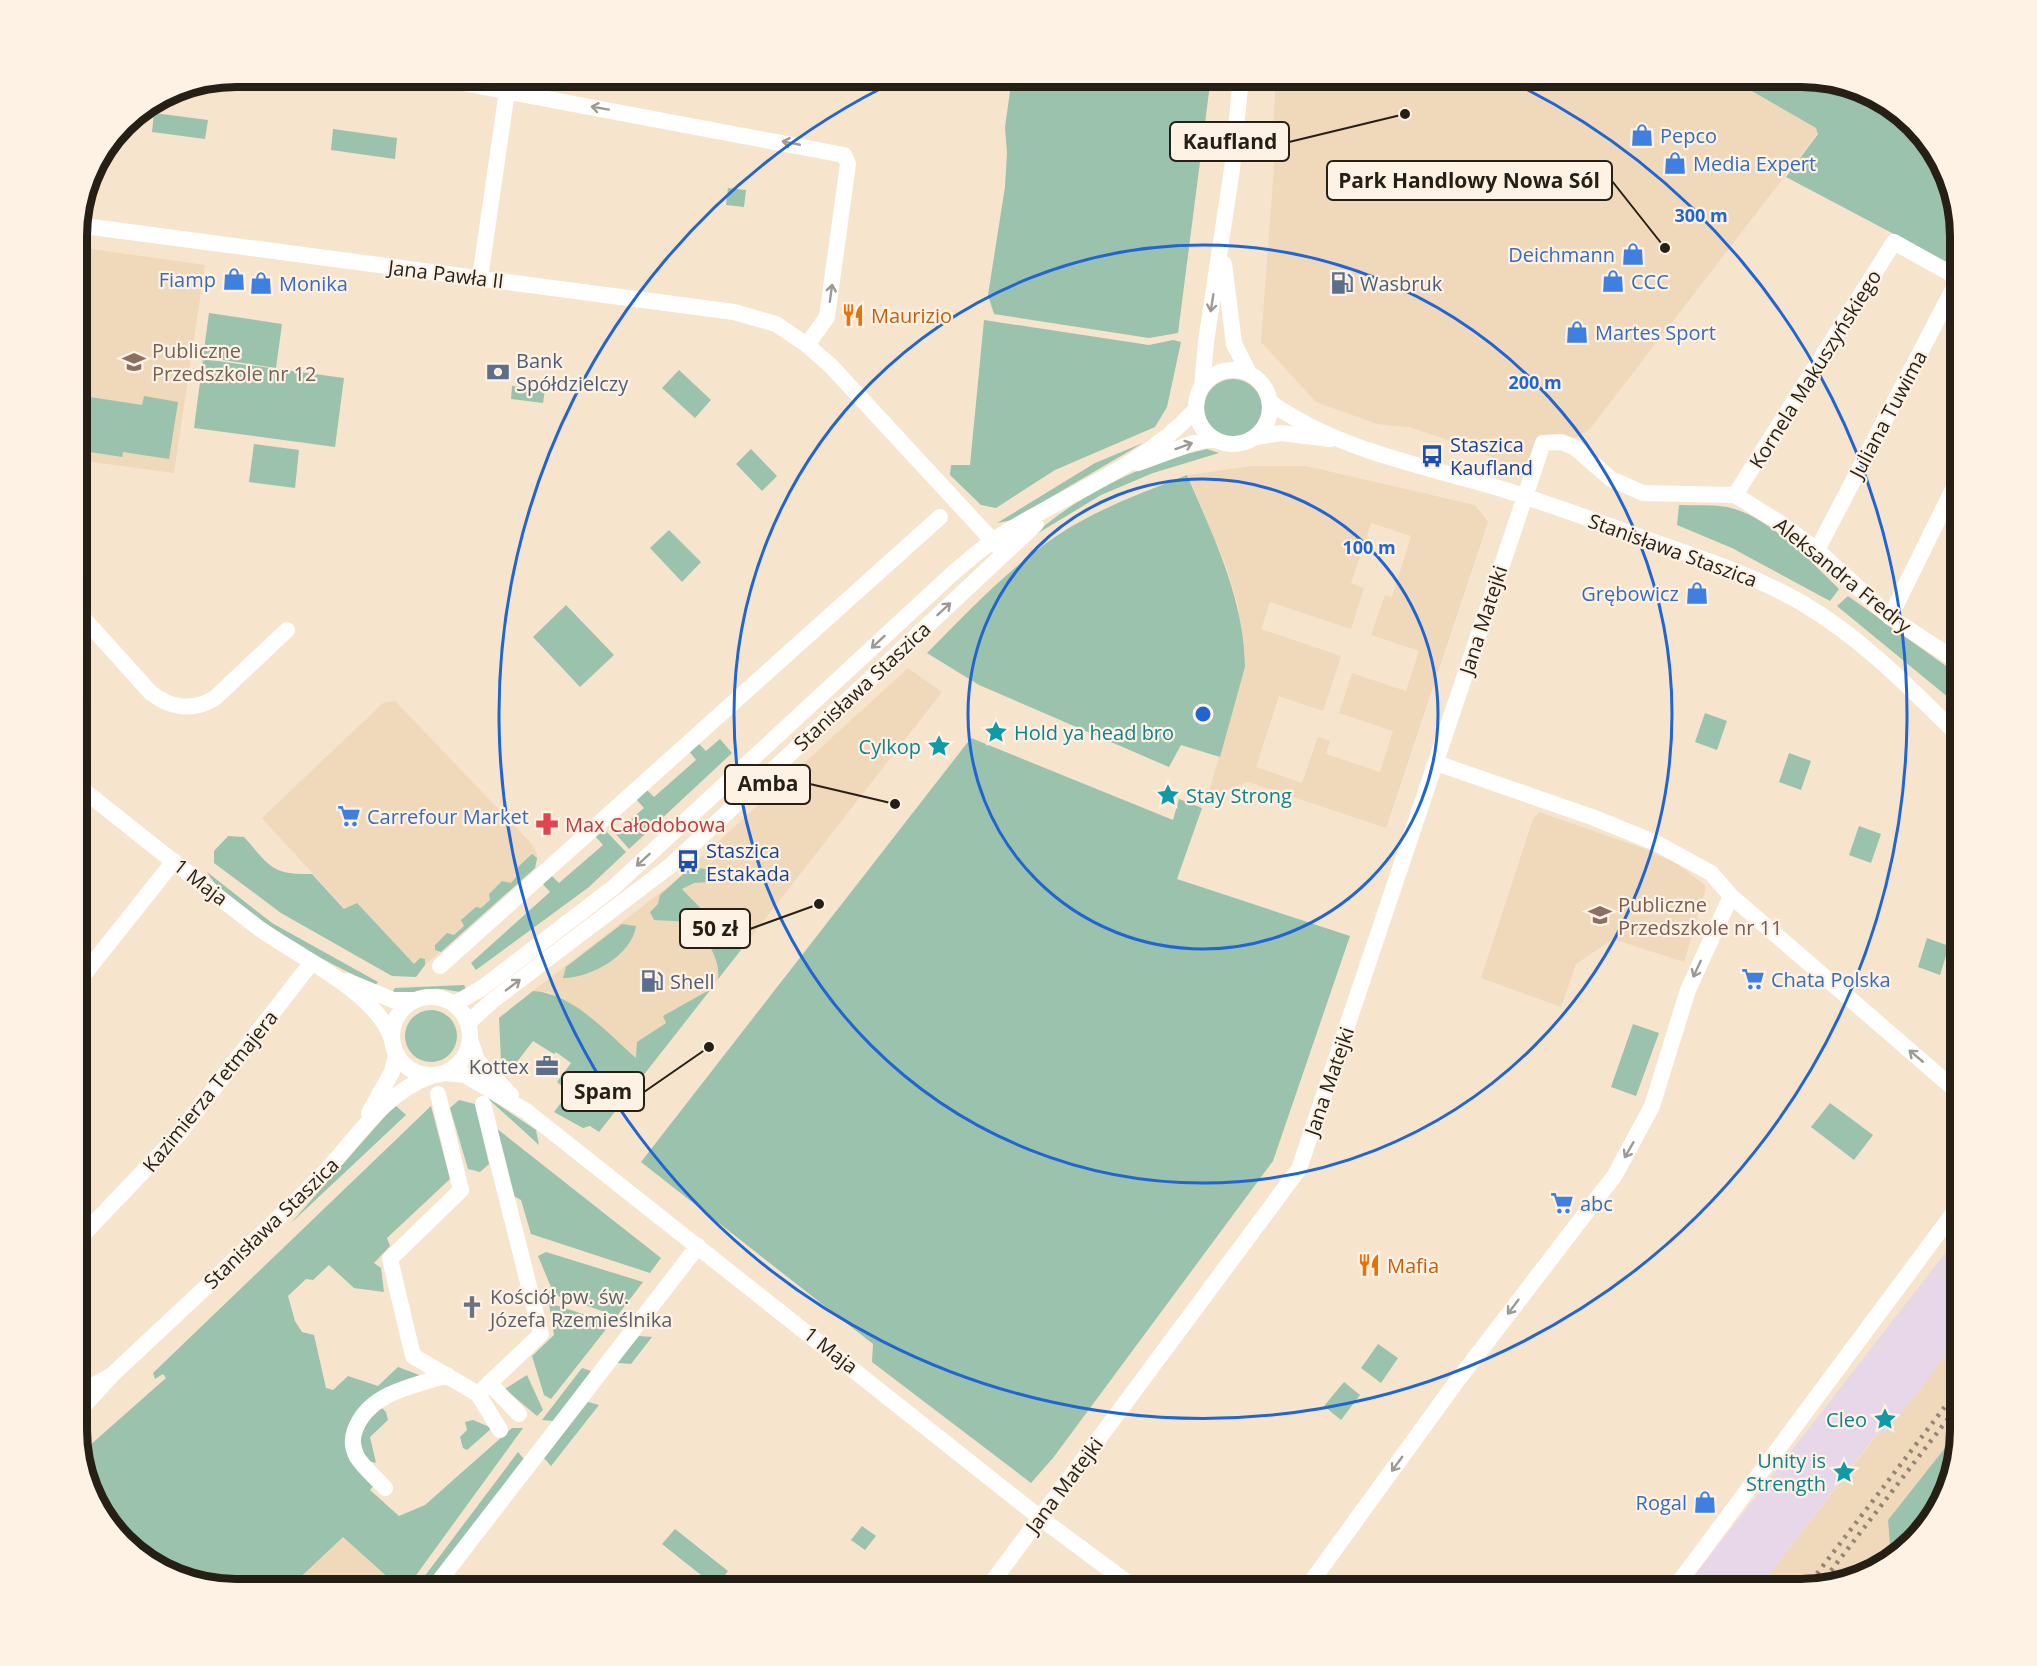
<svg xmlns="http://www.w3.org/2000/svg" width="2037" height="1666" font-family="'Open Sans',sans-serif">
  <style>
    .built { fill: #f0d8bb; fill-rule: evenodd }
    .industrial { fill: #e7d7e9 }
    .green { fill: #9ac2ac }
    .lines { fill: none; stroke-linecap: round; stroke-linejoin: round }
    .minor { stroke: #fff; stroke-width: 16 }
    .rail { stroke: #928575; stroke-width: 4.5; stroke-dasharray: 3 6; stroke-linecap: butt }
    .oneway { stroke: #9d9a96 }
    .ring { fill: none; stroke: #1f66d2; stroke-width: 3 }
    .labels { text-anchor: middle; dominant-baseline: central; stroke-width: 4.5; stroke-linejoin: round; paint-order: stroke }
    .shop-label { font-size: 20px; fill: #366cbe; stroke: #fef2e5; text-anchor: start }
    .street-label { font-size: 20px; fill: #251f16; stroke: #fef2e5 }
    .service-label { font-size: 20px; fill: #4e5e75; stroke: #fef2e5; text-anchor: start }
    .food-label { font-size: 20px; fill: #c56008; stroke: #fef2e5; text-anchor: start }
    .education-label { font-size: 20px; fill: #785e54; stroke: #fef2e5; text-anchor: start }
    .transit-label { font-size: 20px; fill: #164399; stroke: #fef2e5; text-anchor: start }
    .culture-label { font-size: 20px; fill: #0d838f; stroke: #fef2e5; text-anchor: end }
    .health-label { font-size: 20px; fill: #be3a42; stroke: #fef2e5; text-anchor: start }
    .worship-label { font-size: 20px; fill: #5b616d; stroke: #fef2e5; text-anchor: start }
    .rim { fill: none; stroke: #251f16; stroke-width: 8 }
    .centre { fill: #1f66d2; stroke: #fef2e5; stroke-width: 3 }
    .ring-label { font-size: 18px; text-anchor: middle; font-weight: bold; fill: #1f66d2; stroke: #fef2e5; stroke-width: 4.5; stroke-linejoin: round; paint-order: stroke }
    .leader { fill: none; stroke: #251f16; stroke-width: 2 }
    .callout-dot { fill: #251f16; stroke: #fef2e5; stroke-width: 2 }
    .callout { fill: #fef2e5; stroke: #251f16; stroke-width: 2 }
    .callout-label { font-size: 21px; text-anchor: middle; font-weight: bold; fill: #251f16 }
  </style>
  <rect width="100%" height="100%" fill="#f7e4cd"/>
  <path class="built" d="M1276,77H1726L1816,128L1818,133L1589,430L1520,468L1437,436L1408,427L1377,424L1316,402L1261,342L1275,154L1272,147Z
    M77,247L205,265L174,473L77,460Z
    M1253,466H1306L1475,505L1488,522L1386,828L1248,782L1207,798L1245,668L1238,605L1226,566L1188,475ZM1371,523L1411,536L1392,597L1385,595L1371,635L1419,651L1406,691L1352,673L1339,713L1393,731L1380,772L1326,754L1330,741L1318,737L1302,783L1256,767L1279,696L1323,711L1341,656L1261,629L1270,602L1351,629L1364,588L1351,583Z
    M908,668L942,692L649,1068L549,992L533,991L674,882Z
    M395,701L531,843L537,854L535,868L425,965L414,964L357,904L345,909L262,818L383,703Z
    M1539,812L1645,849L1677,864L1705,885V892L1684,962L1613,939L1576,964L1561,1007L1481,978L1533,819Z
    M1960,1336V1429L1888,1520L1891,1558L1871,1573L1801,1589H1758L1880,1431L1884,1434Z
    M345,1534L401,1589H289Z"/>
  <path class="industrial" d="M1960,1234V1336L1927,1381L1884,1434L1879,1431L1758,1589H1684Z"/>
  <path class="green" d="M1012,77H1208L1210,84L1178,333L1149,338L994,314L988,295L1005,187L1007,153L1005,127Z
    M1727,77H1801L1862,89L1906,116L1944,166L1960,236V269L1786,177L1818,134L1816,128Z
    M154,113L208,120L205,139L152,132Z
    M333,129L397,138L395,159L331,150Z
    M728,188L746,190L744,207L726,205Z
    M209,313L282,324L276,368L203,357Z
    M984,320L1149,345L1173,340L1181,342L1167,407L1155,427L1055,470L996,508L981,505L950,475L951,465H970Z
    M203,359L344,378L335,447L194,428Z
    M679,370L711,400L695,418L662,388Z
    M1204 408a29 29 0 1 1 58 0a29 29 0 1 1-58 0Z
    M512,386L545,390L543,403L511,399Z
    M77,395L142,405L144,396L178,402L169,459L123,452L122,457L77,450Z
    M1143,443L1012,520L997,523L1095,463Z
    M254,444L299,450L295,488L249,482Z
    M751,449L777,476L762,491L736,464Z
    M1207,449L1219,453L1153,473L1101,495L1030,538C1079,494 1143,463 1207,449Z
    M1187,475C1214,538 1244,598 1245,667L1220,757L1181,745L1169,767L979,685L927,653C967,613 1008,569 1055,537C1096,509 1142,493 1187,475Z
    M1679,505C1696,506 1715,504 1731,508C1768,517 1812,562 1839,589L1830,601L1732,548L1677,525Z
    M669,530L701,562L682,582L650,548Z
    M1848,596L1960,676V707L1837,606Z
    M566,605L614,655L580,687L533,637Z
    M1705,713L1727,721L1717,750L1695,742Z
    M971,738L1173,820L1179,799L1202,808L1177,879L1350,936L1273,1161L1053,1458L1031,1483L872,1362L873,1344L641,1162Z
    M720,739L732,753L629,849L615,833L644,808L636,799L646,789L654,797L696,760L689,751L698,743L706,751Z
    M1789,753L1811,761L1801,790L1779,782Z
    M1859,826L1881,834L1871,863L1849,855Z
    M604,829L626,852L589,887L476,970L471,963L550,892L542,883L551,875L559,883L603,845L595,836Z
    M228,836L244,837C270,866 271,875 312,874L344,909L357,903L414,964L420,958L425,959V965L416,977L392,976L281,913L214,863V851Z
    M532,854L537,858L535,868L441,952L435,950V945L447,933L454,935L464,926L461,920L476,907L481,908L490,900L489,894L502,881L511,883L518,875V867Z
    M690,868L707,869L708,882L694,883L682,889L741,950L718,979C721,959 705,936 691,922L654,920L650,912L658,904L660,895Z
    M207,872L272,923L378,982L375,986C329,962 232,916 207,872Z
    M622,924L636,926C632,955 591,978 563,978L566,967Z
    M1927,938L1949,946L1940,975L1918,967Z
    M464,985L468,992C456,993 445,988 434,989C419,990 405,995 390,995L395,988Z
    M711,989L599,1132L590,1126L583,1128L554,1112L569,1092L557,1082L571,1063L556,1052L554,1054L533,1041L510,1071L501,1061L499,1018L533,991C573,993 607,1033 636,1058L637,1042L666,1023L663,1016Z
    M405 1036a26 26 0 1 1 52 0a26 26 0 1 1-52 0Z
    M1633,1024L1659,1033L1636,1096L1611,1087Z
    M484,1095L536,1130L539,1145Z
    M459,1100L475,1104L489,1164L480,1172L468,1169L450,1108Z
    M1830,1103L1873,1135L1854,1160L1811,1127Z
    M395,1105L406,1115L291,1223Z
    M431,1106L450,1179L387,1238L390,1246L374,1263L381,1268L384,1292L354,1288L329,1265L313,1280L306,1279L288,1296L295,1321L302,1332L314,1335L326,1388L333,1390L348,1376L378,1386L398,1367L427,1378L396,1387L346,1442L374,1485L370,1490L399,1516L425,1505L512,1428H523L406,1589H401L343,1537L288,1589H236L175,1577L131,1550L93,1500L80,1454L166,1378L163,1374L155,1379L153,1373Z
    M496,1128L661,1258L650,1273L531,1234L521,1200L512,1195Z
    M546,1252L643,1282L617,1316L549,1293L551,1287L538,1256Z
    M549,1303L611,1323L551,1399L544,1395L532,1356L554,1335Z
    M639,1336L652,1337L631,1364L617,1363Z
    M1378,1344L1398,1358L1381,1383L1361,1368Z
    M582,1368L591,1371L554,1421L542,1420Z
    M527,1375L543,1410L537,1416L505,1389Z
    M1344,1382L1360,1395L1341,1420L1324,1406Z
    M588,1402L599,1405L551,1466L544,1458Z
    M377,1403L386,1412L388,1420L370,1437L376,1463L365,1460L359,1435Z
    M473,1420L492,1428L467,1450L463,1448L460,1437L467,1430L465,1422Z
    M1960,1429L1948,1491L1921,1535L1891,1558L1888,1520Z
    M518,1452L524,1459L424,1589H418V1585Z
    M862,1526L876,1536L865,1550L851,1540Z
    M675,1529L728,1571L716,1587L662,1544Z"/>
  <g class="lines">
    <path class="minor" d="M431,77L844,155L848,164L827,317L807,345
      M77,225L734,312L776,324L807,345L831,366L1004,553
      M1224,264L1234,344L1249,373
      M480,278L507,91
      M1196 407a37 37 0 1 1 74 0a37 37 0 1 1-74 0Z
      M1202,387L1206,342L1232,169L1241,77
      M1270,402C1336,450 1425,466 1502,489C1549,504 1596,521 1643,538C1697,557 1752,574 1802,603C1862,638 1911,689 1960,737
      M1256,437L1281,433L1330,439
      M1138,463L1193,443L1213,439
      M1735,495L1894,242L1960,279
      M1817,550L1959,278
      M77,611L150,692C169,708 193,712 215,698L287,630
      M1890,617L1960,475
      M1436,763L1592,817L1656,843L1711,873L1731,896L1960,1094
      M77,785C136,832 196,880 256,926C295,955 375,991 391,1037
      M440,966L940,517
      M347,981L393,1000H413
      M77,983L174,861
      M392 1036a39 39 0 1 1 78 0a39 39 0 1 1-78 0Z
      M454,1004L482,988L614,887L953,573C966,562 979,551 992,541C1059,496 1141,470 1196,409
      M468,1023L492,1001L670,866L1036,524
      M470,1039L477,1060L511,1095
      M445,1073L465,1075L526,1111L1039,1517L1136,1589
      M438,1094L461,1190L390,1259L413,1356L478,1394L500,1430
      M369,1113L392,1072L396,1055
      M77,1241L178,1135L312,962
      M112,1375C181,1310 251,1246 318,1179C354,1143 381,1094 431,1076
      M489,1383L519,1414
      M478,1394L541,1334L483,1104
      M77,1413L112,1375L77,1395
      M385,1488C376,1478 364,1468 357,1457C352,1448 352,1438 355,1430C369,1392 413,1387 447,1375
      M433,1589L698,1246
      M987,1589L1299,1169L1543,443L1561,442L1574,447L1611,479L1643,493L1735,495L1777,521L1817,550L1890,617L1960,663
      M1306,1589L1454,1385L1615,1175L1652,1106L1688,990L1731,896
      M1674,1589L1960,1204"/>
    <path class="rail" d="M1820,1585L1960,1403
      M1806,1588L1960,1387"/>
  </g>
  <defs><path id="oneway-shaft" d="M-6 0H5M1.5-3L5.5 0L1.5 3" fill="none" stroke-width="1.6" stroke-linecap="round" stroke-linejoin="round" transform="scale(1.5)"/></defs>
  <g class="oneway">
    <use href="#oneway-shaft" transform="translate(600 108) rotate(-170)"/>
    <use href="#oneway-shaft" transform="translate(791 143) rotate(-169)"/>
    <use href="#oneway-shaft" transform="translate(831 293) rotate(-82)"/>
    <use href="#oneway-shaft" transform="translate(1212 303) rotate(99)"/>
    <use href="#oneway-shaft" transform="translate(1184 446) rotate(-20)"/>
    <use href="#oneway-shaft" transform="translate(944 609) rotate(-43)"/>
    <use href="#oneway-shaft" transform="translate(878 642) rotate(137)"/>
    <use href="#oneway-shaft" transform="translate(643 860) rotate(137)"/>
    <use href="#oneway-shaft" transform="translate(1697 969) rotate(115)"/>
    <use href="#oneway-shaft" transform="translate(513 985) rotate(-37)"/>
    <use href="#oneway-shaft" transform="translate(1916 1056) rotate(-140)"/>
    <use href="#oneway-shaft" transform="translate(1629 1150) rotate(120)"/>
    <use href="#oneway-shaft" transform="translate(1513 1307) rotate(127)"/>
    <use href="#oneway-shaft" transform="translate(1397 1464) rotate(126)"/>
  </g>
  <g class="ring">
    <circle cx="1203" cy="714" r="235"/>
    <circle cx="1203" cy="714" r="469"/>
    <path d="M1506 79A704 704 0 1 1 900 79"/>
  </g>
  <defs>
    <g id="shop-bare" transform="scale(1.8)"><path d="M-5-2.5h2.3a2.7 3.5 0 0 1 5.4 0H5L5.5 6h-11ZM-1.5-2.5h3a1.5 2.3 0 0 0-3 0Z" fill="#3f7fe0" stroke="#fef2e5" stroke-width="2.5" paint-order="stroke"/></g>
    <g id="fuel-bare" transform="scale(1.8)"><path d="M-5.5-6h7V0h2V4h1.3V-2.5L3-4.5l.8-.8L6-3V5H2.5V1h-1V6h-7ZM-4.2-4.7v3.2H.2V-4.7Z" fill="#5c6f8a" stroke="#fef2e5" stroke-width="2.5" paint-order="stroke"/></g>
    <g id="restaurant-bare" transform="scale(1.8)"><path d="M-5-6h1v4h1v-4h1v4h1v-4h1v5L-1.5 .5V6h-2V.5L-5-1ZM5-6V6H3V1.5H1.5Q1.5-4 5-6Z" fill="#e8710a" stroke="#fef2e5" stroke-width="2.5" paint-order="stroke"/></g>
    <g id="school-bare" transform="scale(1.8)"><path d="M0-5L7-2L0 1L-7-2ZM-4 1L0 2.5L4 1V4Q0 6-4 4Z" fill="#8d6e63" stroke="#fef2e5" stroke-width="2.5" paint-order="stroke"/></g>
    <g id="bank-bare" transform="scale(1.8)"><path d="M-6-4H6V4H-6ZM0-2.3a2.3 2.3 0 1 0 0 4.6a2.3 2.3 0 1 0 0-4.6Z" fill="#5c6f8a" stroke="#fef2e5" stroke-width="2.5" paint-order="stroke"/></g>
    <g id="bus-bare" transform="scale(1.8)"><path d="M-5-6H5V4H4V6H2V4H-2V6H-4V4H-5ZM-3.5-4V0h7V-4ZM-3.5 1.2v1.5H-2V1.2ZM2 1.2v1.5H3.5V1.2Z" fill="#1a4fb4" stroke="#fef2e5" stroke-width="2.5" paint-order="stroke"/></g>
    <g id="sight-bare" transform="scale(1.8)"><path d="M0-6L1.8-2.2L6-1.7L2.9 1.2L3.7 5.4L0 3.3L-3.7 5.4L-2.9 1.2L-6-1.7L-1.8-2.2Z" fill="#0f9aa8" stroke="#fef2e5" stroke-width="2.5" paint-order="stroke"/></g>
    <g id="supermarket-bare" transform="scale(1.8)"><path d="M-6-5.5h2.5l.6 2H6L4.5 2H-2.5L-4.4-4H-6ZM-1.5 3.2a1.3 1.3 0 1 0 .1 0ZM3 3.2a1.3 1.3 0 1 0 .1 0Z" fill="#3f7fe0" stroke="#fef2e5" stroke-width="2.5" paint-order="stroke"/></g>
    <g id="pharmacy-bare" transform="scale(1.8)"><path d="M-2-6h4v4h4v4h-4v4h-4v-4h-4v-4h4Z" fill="#e0444e" stroke="#fef2e5" stroke-width="2.5" paint-order="stroke"/></g>
    <g id="office-bare" transform="scale(1.8)"><path d="M-6-3h4V-5.5h4V-3h4V5H-6ZM-1-4.5V-3h2v-1.5ZM-6 0V1H6V0Z" fill="#5c6f8a" stroke="#fef2e5" stroke-width="2.5" paint-order="stroke"/></g>
    <g id="church-bare" transform="scale(1.8)"><path d="M-1.2-6h2.4v3.5h3.3v2.4h-3.3V6h-2.4V-.1h-3.3v-2.4h3.3Z" fill="#6b7280" stroke="#fef2e5" stroke-width="2.5" paint-order="stroke"/></g>
  </defs>
  <g fill-rule="evenodd">
    <use href="#shop-bare" x="1642" y="135"/>
    <use href="#shop-bare" x="1675" y="163"/>
    <use href="#shop-bare" x="1633" y="254"/>
    <use href="#shop-bare" x="234" y="279"/>
    <use href="#shop-bare" x="1613" y="281"/>
    <use href="#shop-bare" x="261" y="283"/>
    <use href="#fuel-bare" x="1342" y="283"/>
    <use href="#restaurant-bare" x="853" y="315"/>
    <use href="#shop-bare" x="1577" y="332"/>
    <use href="#school-bare" x="134" y="362"/>
    <use href="#bank-bare" x="498" y="372"/>
    <use href="#bus-bare" x="1432" y="456"/>
    <use href="#shop-bare" x="1697" y="593"/>
    <use href="#sight-bare" x="996" y="732"/>
    <use href="#sight-bare" x="939" y="746"/>
    <use href="#sight-bare" x="1168" y="795"/>
    <use href="#supermarket-bare" x="349" y="816"/>
    <use href="#pharmacy-bare" x="547" y="824"/>
    <use href="#bus-bare" x="688" y="861"/>
    <use href="#school-bare" x="1600" y="915"/>
    <use href="#supermarket-bare" x="1753" y="979"/>
    <use href="#fuel-bare" x="652" y="981"/>
    <use href="#office-bare" x="547" y="1066"/>
    <use href="#supermarket-bare" x="1562" y="1203"/>
    <use href="#restaurant-bare" x="1369" y="1265"/>
    <use href="#church-bare" x="472" y="1307"/>
    <use href="#sight-bare" x="1885" y="1419"/>
    <use href="#sight-bare" x="1844" y="1472"/>
    <use href="#shop-bare" x="1705" y="1502"/>
  </g>
  <g class="labels">
    <g class="shop-label">
      <text x="1660" y="135">Pepco</text>
      <text x="1693" y="163">Media Expert</text>
      <text x="1615" y="254" text-anchor="end">Deichmann</text>
      <text x="216" y="279" text-anchor="end">Fiamp</text>
      <text x="1631" y="281">CCC</text>
      <text x="279" y="283">Monika</text>
      <text x="1595" y="332">Martes Sport</text>
      <text x="1679" y="593" text-anchor="end">Grębowicz</text>
      <text x="367" y="816">Carrefour Market</text>
      <text x="1771" y="979">Chata Polska</text>
      <text x="1580" y="1203">abc</text>
      <text x="1687" y="1502" text-anchor="end">Rogal</text>
    </g>
    <g class="street-label">
      <text transform="translate(446 274) rotate(7)">Jana Pawła II</text>
      <text transform="translate(1815 369) rotate(-58)">Kornela Makuszyńskiego</text>
      <text transform="translate(1888 414) rotate(-62)">Juliana Tuwima</text>
      <text transform="translate(1673 550) rotate(20)">Stanisława Staszica</text>
      <text transform="translate(1843 575) rotate(39)">Aleksandra Fredry</text>
      <text transform="translate(1483 620) rotate(-72)">Jana Matejki</text>
      <text transform="translate(862 686) rotate(-43)">Stanisława Staszica</text>
      <text transform="translate(201 882) rotate(38)">1 Maja</text>
      <text transform="translate(1329 1081) rotate(-71)">Jana Matejki</text>
      <text transform="translate(210 1091) rotate(-51)">Kazimierza Tetmajera</text>
      <text transform="translate(271 1223) rotate(-44)">Stanisława Staszica</text>
      <text transform="translate(831 1350) rotate(38)">1 Maja</text>
      <text transform="translate(1064 1485) rotate(-53)">Jana Matejki</text>
    </g>
    <g class="service-label">
      <text x="1360" y="283">Wasbruk</text>
      <text x="516" y="360">Bank<tspan x="516" dy="23">Spółdzielczy</tspan></text>
      <text x="670" y="981">Shell</text>
      <text x="529" y="1066" text-anchor="end">Kottex</text>
    </g>
    <g class="food-label">
      <text x="871" y="315">Maurizio</text>
      <text x="1387" y="1265">Mafia</text>
    </g>
    <g class="education-label">
      <text x="152" y="350">Publiczne<tspan x="152" dy="23">Przedszkole nr 12</tspan></text>
      <text x="1618" y="904">Publiczne<tspan x="1618" dy="23">Przedszkole nr 11</tspan></text>
    </g>
    <g class="transit-label">
      <text x="1450" y="444">Staszica<tspan x="1450" dy="23">Kaufland</tspan></text>
      <text x="706" y="850">Staszica<tspan x="706" dy="23">Estakada</tspan></text>
    </g>
    <g class="culture-label">
      <text x="1014" y="732" text-anchor="start">Hold ya head bro</text>
      <text x="921" y="746">Cylkop</text>
      <text x="1186" y="795" text-anchor="start">Stay Strong</text>
      <text x="1867" y="1419">Cleo</text>
      <text x="1826" y="1460">Unity is<tspan x="1826" dy="23">Strength</tspan></text>
    </g>
    <g class="health-label">
      <text x="565" y="824">Max Całodobowa</text>
    </g>
    <g class="worship-label">
      <text x="490" y="1296">Kościół pw. św.<tspan x="490" dy="23">Józefa Rzemieślnika</tspan></text>
    </g>
  </g>
  <path d="M0 0H2037V1666H0ZM236 87H1801A149 149 0 0 1 1950 236V1430A149 149 0 0 1 1801 1579H236A149 149 0 0 1 87 1430V236A149 149 0 0 1 236 87Z" fill="#fef2e5" fill-rule="evenodd"/>
  <path class="rim" d="M236 87H1801A149 149 0 0 1 1950 236V1430A149 149 0 0 1 1801 1579H236A149 149 0 0 1 87 1430V236A149 149 0 0 1 236 87Z"/>
  <circle cx="1203" cy="714" r="9" class="centre"/>
  <g class="ring-label">
    <text x="1701" y="222">300 m</text>
    <text x="1535" y="389">200 m</text>
    <text x="1369" y="554">100 m</text>
  </g>
  <path class="leader" d="M1405 114L1289 142M1665 248L1612 181M895 804L810 784M819 904L750 929M709 1047L644 1092"/>
  <g class="callout-dot">
    <circle cx="1405" cy="114" r="6"/>
    <circle cx="1665" cy="248" r="6"/>
    <circle cx="895" cy="804" r="6"/>
    <circle cx="819" cy="904" r="6"/>
    <circle cx="709" cy="1047" r="6"/>
  </g>
  <g class="callout">
    <rect x="1170" y="122" width="119" height="39" rx="6"/>
    <rect x="1327" y="161" width="285" height="39" rx="6"/>
    <rect x="725" y="765" width="85" height="39" rx="6"/>
    <rect x="680" y="909" width="70" height="39" rx="6"/>
    <rect x="562" y="1072" width="82" height="39" rx="6"/>
  </g>
  <g class="callout-label">
    <text x="1230" y="149">Kaufland</text>
    <text x="1469" y="188">Park Handlowy Nowa Sól</text>
    <text x="768" y="791">Amba</text>
    <text x="715" y="936">50 zł</text>
    <text x="603" y="1099">Spam</text>
  </g>
</svg>
